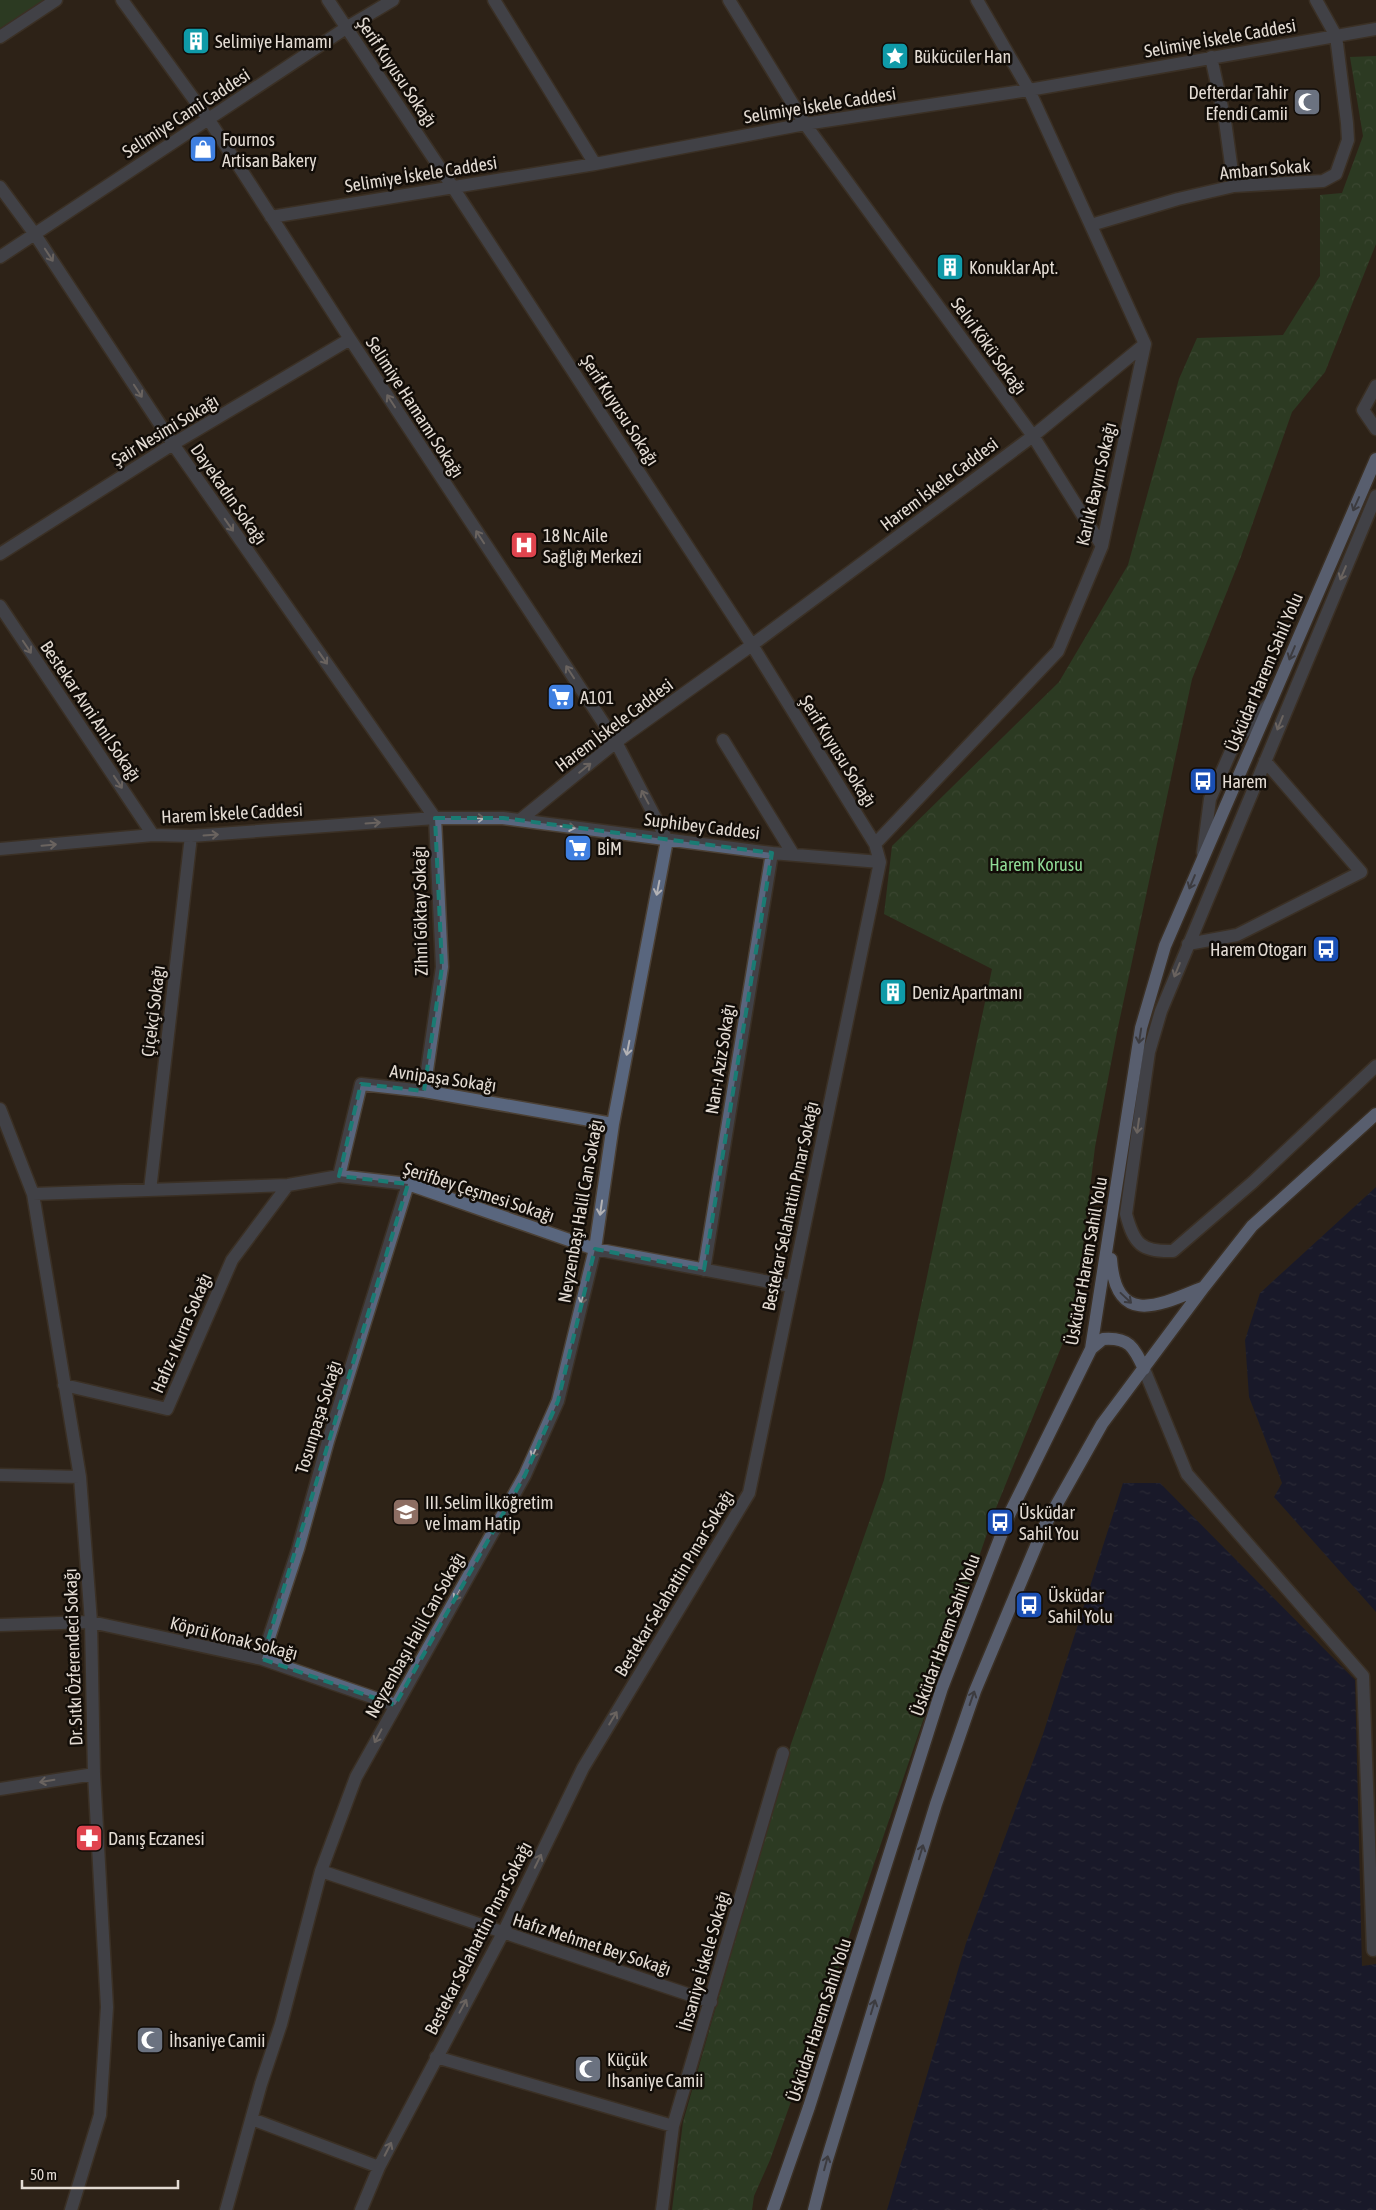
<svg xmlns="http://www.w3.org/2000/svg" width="1376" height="2210" font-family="'Asap Condensed',sans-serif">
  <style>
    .green { fill: #2b5830 }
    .forest { fill: url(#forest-crowns) }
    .water { fill: url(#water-ripples) }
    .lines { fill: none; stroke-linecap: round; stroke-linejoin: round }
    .minor-casing { stroke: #4b4035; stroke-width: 15 }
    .major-casing { stroke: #4b4035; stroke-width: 15 }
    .minor { stroke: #59667e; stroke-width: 12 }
    .major { stroke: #8ca7d8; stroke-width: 12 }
    .oneway { stroke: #b3b2b5 }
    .oneway2 { stroke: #4f5a70 }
    .marked { fill: none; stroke: #1a7b73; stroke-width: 4; stroke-dasharray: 10 6; stroke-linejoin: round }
    .labels { text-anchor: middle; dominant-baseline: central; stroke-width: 5; stroke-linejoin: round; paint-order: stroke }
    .street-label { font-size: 18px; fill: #e3dbd3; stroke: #120d08 }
    .poi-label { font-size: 18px; fill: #e3dbd3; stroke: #120d08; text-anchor: start }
    .park-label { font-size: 18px; fill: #8fda95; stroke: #120d08 }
  </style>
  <defs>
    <pattern id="forest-crowns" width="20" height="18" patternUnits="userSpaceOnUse" patternTransform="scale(1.25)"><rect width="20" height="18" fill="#2b5830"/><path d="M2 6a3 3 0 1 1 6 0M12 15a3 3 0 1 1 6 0" fill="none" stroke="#4a6f4d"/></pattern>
    <pattern id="water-ripples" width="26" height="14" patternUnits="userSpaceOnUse" patternTransform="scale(1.25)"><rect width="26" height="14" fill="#010f3e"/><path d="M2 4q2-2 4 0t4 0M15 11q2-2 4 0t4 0" fill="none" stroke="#263159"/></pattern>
  </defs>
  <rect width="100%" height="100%" fill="#2e2317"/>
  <path class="green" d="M0,0H45L0,29Z"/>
  <path class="forest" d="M1376,56V244L1325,372L1292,412L1240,559L1192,679L1117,1032L1095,1147L1075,1313L994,1513L824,2010L770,2160L754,2196L752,2210H672L683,2122L791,1744L884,1480L992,969L884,914L892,846L1059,682L1128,565L1179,379L1197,338L1283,335L1320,276V195L1342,193L1363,136L1350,57Z"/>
  <path class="water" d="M1376,1187V1612L1274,1497L1282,1483L1249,1397L1245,1340L1260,1293Z
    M1123,1483H1160L1355,1680L1362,1966L1376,1964V2210H887L966,1943L1043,1734Z"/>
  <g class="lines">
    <g class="minor-casing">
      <path id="minor" d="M122,0L209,120L350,339L616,742L667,840
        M328,0L452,186L752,645L875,844
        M494,0L595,164
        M729,0L805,124L1033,436L1102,546
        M0,37L56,0
        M1211,57L1225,121L1234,186
        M0,187L34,233L173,444L435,818
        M271,217L595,164L805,124L1029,90L1376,29
        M1091,225L1178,199L1234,186L1323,181L1336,174L1348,140L1347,123L1336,36L1316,0
        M0,257L346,28L393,0
        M1376,386L1363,410L1376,429
        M1376,496L1161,1011L1149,1052L1126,1214C1134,1244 1141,1252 1173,1251L1253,1182L1376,1066
        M0,554L173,444L350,339
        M0,606L153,835
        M723,740L793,854
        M520,820L616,742L752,645L1033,436L1145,344
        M0,849L153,835L191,836L435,818H503L772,853L880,862
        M1203,853L1210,799L1235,742L1269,704
        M1188,944L1237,935L1361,872L1265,761
        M424,1091L442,967L435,818
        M0,1109L33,1194L80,1477L91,1622L94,1774L107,2007L100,2115L71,2210
        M339,1176L361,1084L424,1091L613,1124
        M150,1190L191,836
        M33,1194L288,1185L339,1176L408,1184L595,1249L791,1286
        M704,1270L772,853
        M1144,1369L1187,1474L1363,1676L1373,1950
        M64,1385L167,1409L232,1260L288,1185
        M0,1475L80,1477
        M0,1625L91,1622L262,1659L395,1705
        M262,1659L298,1549L328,1441L408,1184
        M0,1789L94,1774
        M321,1871L711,2002
        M436,2057L673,2126
        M252,2119L379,2167
        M226,2210L261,2084L281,2024L321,1871L356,1777L525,1475L558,1401L595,1249L613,1124L667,840
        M361,2210L379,2167L503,1933L583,1768L749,1493L880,862L875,844L1058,651L1102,546L1145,344L1029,90L977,0
        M662,2210L673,2126L783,1753"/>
    </g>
    <g class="major-casing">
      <path id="major" d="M1111,1259C1116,1328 1160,1305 1204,1287
        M1091,1349L1103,1339C1129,1337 1134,1347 1144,1369
        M773,2210L809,2107L942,1688L1009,1515L1091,1349L1141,1028L1165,946L1376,459
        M814,2210L826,2163L936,1804L975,1691L1044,1527L1102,1424L1204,1287L1252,1226L1376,1114"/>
    </g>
    <use href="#minor" class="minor"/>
    <use href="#major" class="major"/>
  </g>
  <defs><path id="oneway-shaft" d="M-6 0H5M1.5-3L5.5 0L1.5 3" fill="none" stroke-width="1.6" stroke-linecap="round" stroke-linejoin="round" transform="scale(1.25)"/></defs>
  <g class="oneway">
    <use href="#oneway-shaft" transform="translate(49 255) rotate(57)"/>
    <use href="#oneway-shaft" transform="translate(138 391) rotate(57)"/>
    <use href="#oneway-shaft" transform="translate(391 401) rotate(-123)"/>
    <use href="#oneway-shaft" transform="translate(229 525) rotate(55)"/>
    <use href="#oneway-shaft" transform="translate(480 537) rotate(-123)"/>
    <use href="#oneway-shaft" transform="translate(1343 573) rotate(113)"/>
    <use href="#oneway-shaft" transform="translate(27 647) rotate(56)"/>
    <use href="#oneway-shaft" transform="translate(323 658) rotate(55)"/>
    <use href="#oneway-shaft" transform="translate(570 672) rotate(-123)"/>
    <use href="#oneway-shaft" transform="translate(1280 723) rotate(112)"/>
    <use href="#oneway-shaft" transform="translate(585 768) rotate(-39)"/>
    <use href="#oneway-shaft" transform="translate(118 782) rotate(56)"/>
    <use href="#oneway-shaft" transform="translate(645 797) rotate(-118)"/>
    <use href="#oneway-shaft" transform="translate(477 818)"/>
    <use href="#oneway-shaft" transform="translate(373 823) rotate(-4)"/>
    <use href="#oneway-shaft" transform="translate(568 827) rotate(8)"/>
    <use href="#oneway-shaft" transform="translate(211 835) rotate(-4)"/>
    <use href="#oneway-shaft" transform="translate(49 845) rotate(-5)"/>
    <use href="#oneway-shaft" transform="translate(658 888) rotate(101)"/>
    <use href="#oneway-shaft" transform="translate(1177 970) rotate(112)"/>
    <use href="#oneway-shaft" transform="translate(628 1048) rotate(101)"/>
    <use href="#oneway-shaft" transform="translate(1138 1126) rotate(98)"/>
    <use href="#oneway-shaft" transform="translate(601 1208) rotate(98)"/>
    <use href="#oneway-shaft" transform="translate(583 1297) rotate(104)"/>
    <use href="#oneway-shaft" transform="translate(535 1451) rotate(114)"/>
    <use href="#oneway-shaft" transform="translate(458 1594) rotate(120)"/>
    <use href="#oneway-shaft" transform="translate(613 1718) rotate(-59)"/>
    <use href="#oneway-shaft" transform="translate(378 1736) rotate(118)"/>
    <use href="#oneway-shaft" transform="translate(47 1781) rotate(171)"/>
    <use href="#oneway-shaft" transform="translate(538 1861) rotate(-64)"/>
    <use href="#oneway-shaft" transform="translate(463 2006) rotate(-62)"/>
    <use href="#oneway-shaft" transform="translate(388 2149) rotate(-63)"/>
  </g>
  <g class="oneway2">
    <use href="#oneway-shaft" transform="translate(1356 504) rotate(114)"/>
    <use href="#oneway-shaft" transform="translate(1292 653) rotate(113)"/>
    <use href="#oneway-shaft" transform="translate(1192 882) rotate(113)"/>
    <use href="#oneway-shaft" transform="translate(1140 1036) rotate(99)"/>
    <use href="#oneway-shaft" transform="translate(1126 1298) rotate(43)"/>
    <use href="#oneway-shaft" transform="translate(972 1698) rotate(-71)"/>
    <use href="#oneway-shaft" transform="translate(921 1852) rotate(-73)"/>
    <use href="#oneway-shaft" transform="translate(873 2007) rotate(-73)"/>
    <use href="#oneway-shaft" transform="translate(826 2163) rotate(-75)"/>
  </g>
  <path d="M0 0H1376V2210H0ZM435,818H503L772,853L704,1270L595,1249L558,1401L525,1475L395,1705L262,1659L408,1184L339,1176L361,1084L424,1091L442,967Z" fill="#2e2317" fill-opacity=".55" fill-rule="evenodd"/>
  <path class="marked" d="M435,818H503L772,853L704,1270L595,1249L558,1401L525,1475L395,1705L262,1659L408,1184L339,1176L361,1084L424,1091L442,967Z"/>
  <defs>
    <g id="building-square" transform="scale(1.4375)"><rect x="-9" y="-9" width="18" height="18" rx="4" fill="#0f9aa8" stroke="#120d08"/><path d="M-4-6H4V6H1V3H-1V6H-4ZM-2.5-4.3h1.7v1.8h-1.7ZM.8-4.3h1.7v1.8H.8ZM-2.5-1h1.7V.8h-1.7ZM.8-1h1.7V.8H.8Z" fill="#fff"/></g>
    <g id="sight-square" transform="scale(1.4375)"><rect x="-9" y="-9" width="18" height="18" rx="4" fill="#0f9aa8" stroke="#120d08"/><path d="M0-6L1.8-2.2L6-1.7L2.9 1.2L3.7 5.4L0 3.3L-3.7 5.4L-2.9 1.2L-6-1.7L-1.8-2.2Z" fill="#fff"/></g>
    <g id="mosque-square" transform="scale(1.4375)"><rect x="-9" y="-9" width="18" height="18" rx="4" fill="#6b7280" stroke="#120d08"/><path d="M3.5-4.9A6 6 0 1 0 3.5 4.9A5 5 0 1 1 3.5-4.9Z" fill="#fff"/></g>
    <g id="shop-square" transform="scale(1.4375)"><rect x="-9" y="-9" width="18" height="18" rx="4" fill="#3f7fe0" stroke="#120d08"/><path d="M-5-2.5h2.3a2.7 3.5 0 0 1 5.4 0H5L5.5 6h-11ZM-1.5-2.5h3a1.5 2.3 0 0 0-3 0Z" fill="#fff"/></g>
    <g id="hospital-square" transform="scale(1.4375)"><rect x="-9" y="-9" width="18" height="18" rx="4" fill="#e0444e" stroke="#120d08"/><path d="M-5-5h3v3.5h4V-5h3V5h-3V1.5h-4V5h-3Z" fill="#fff"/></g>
    <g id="supermarket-square" transform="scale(1.4375)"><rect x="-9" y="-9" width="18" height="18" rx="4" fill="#3f7fe0" stroke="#120d08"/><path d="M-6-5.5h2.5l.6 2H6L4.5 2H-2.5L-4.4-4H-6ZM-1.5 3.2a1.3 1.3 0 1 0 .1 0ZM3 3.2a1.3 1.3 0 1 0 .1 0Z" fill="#fff"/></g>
    <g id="bus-square" transform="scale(1.4375)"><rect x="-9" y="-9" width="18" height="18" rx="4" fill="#1a4fb4" stroke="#120d08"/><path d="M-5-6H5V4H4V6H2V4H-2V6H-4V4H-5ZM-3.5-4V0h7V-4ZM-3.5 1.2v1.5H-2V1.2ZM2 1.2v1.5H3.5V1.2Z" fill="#fff"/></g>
    <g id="school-square" transform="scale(1.4375)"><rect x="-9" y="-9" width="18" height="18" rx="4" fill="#8d6e63" stroke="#120d08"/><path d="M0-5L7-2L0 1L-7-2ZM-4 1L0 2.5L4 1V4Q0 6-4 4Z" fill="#fff"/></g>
    <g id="pharmacy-square" transform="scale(1.4375)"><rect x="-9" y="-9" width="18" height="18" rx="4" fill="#e0444e" stroke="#120d08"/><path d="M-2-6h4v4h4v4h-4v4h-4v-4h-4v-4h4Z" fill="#fff"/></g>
  </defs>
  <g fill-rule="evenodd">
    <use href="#building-square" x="196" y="41"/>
    <use href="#sight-square" x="895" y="56"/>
    <use href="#mosque-square" x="1307" y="102"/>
    <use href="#shop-square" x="203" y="149"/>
    <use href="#building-square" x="950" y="267"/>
    <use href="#hospital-square" x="524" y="545"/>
    <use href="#supermarket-square" x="561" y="697"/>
    <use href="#bus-square" x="1203" y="781"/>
    <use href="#supermarket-square" x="578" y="848"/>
    <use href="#bus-square" x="1326" y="949"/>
    <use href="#building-square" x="893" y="992"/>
    <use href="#school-square" x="406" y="1512"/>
    <use href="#bus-square" x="1000" y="1522"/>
    <use href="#bus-square" x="1029" y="1605"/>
    <use href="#pharmacy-square" x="89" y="1838"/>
    <use href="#mosque-square" x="150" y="2040"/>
    <use href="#mosque-square" x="588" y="2069"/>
  </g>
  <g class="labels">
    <g class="street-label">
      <text transform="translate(1220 38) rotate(-10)">Selimiye İskele Caddesi</text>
      <text transform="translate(397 72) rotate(56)">Şerif Kuyusu Sokağı</text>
      <text transform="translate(820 105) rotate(-9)">Selimiye İskele Caddesi</text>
      <text transform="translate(186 113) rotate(-33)">Selimiye Cami Caddesi</text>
      <text transform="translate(1265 169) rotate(-5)">Ambarı Sokak</text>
      <text transform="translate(421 174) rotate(-9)">Selimiye İskele Caddesi</text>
      <text transform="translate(989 346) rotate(54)">Selvi Kökü Sokağı</text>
      <text transform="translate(415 407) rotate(57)">Selimiye Hamamı Sokağı</text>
      <text transform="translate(620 410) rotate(57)">Şerif Kuyusu Sokağı</text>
      <text transform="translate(165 430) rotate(-31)">Şair Nesimi Sokağı</text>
      <text transform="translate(939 484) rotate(-37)">Harem İskele Caddesi</text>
      <text transform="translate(1096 484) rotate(-77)">Karlık Bayırı Sokağı</text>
      <text transform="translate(229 494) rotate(55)">Dayekadın Sokağı</text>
      <text transform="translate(1264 672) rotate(-67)">Üsküdar Harem Sahil Yolu</text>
      <text transform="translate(91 711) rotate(56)">Bestekar Avni Anıl Sokağı</text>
      <text transform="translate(614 725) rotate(-37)">Harem İskele Caddesi</text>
      <text transform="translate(838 751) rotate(58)">Şerif Kuyusu Sokağı</text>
      <text transform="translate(232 813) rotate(-3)">Harem İskele Caddesi</text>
      <text transform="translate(702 826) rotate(7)">Suphibey Caddesi</text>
      <text transform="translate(420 911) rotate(-91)">Zihni Göktay Sokağı</text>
      <text transform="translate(153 1011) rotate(-83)">Çiçekçi Sokağı</text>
      <text transform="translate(720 1059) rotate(-81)">Nan-ı Aziz Sokağı</text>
      <text transform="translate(443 1078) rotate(8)">Avnipaşa Sokağı</text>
      <text transform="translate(479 1192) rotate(18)">Şerifbey Çeşmesi Sokağı</text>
      <text transform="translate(790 1206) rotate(-78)">Bestekar Selahattin Pınar Sokağı</text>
      <text transform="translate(580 1211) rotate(-80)">Neyzenbaşı Halil Can Sokağı</text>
      <text transform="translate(1086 1261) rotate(-80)">Üsküdar Harem Sahil Yolu</text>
      <text transform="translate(181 1333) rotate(-67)">Hafız-ı Kurra Sokağı</text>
      <text transform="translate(318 1417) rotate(-73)">Tosunpaşa Sokağı</text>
      <text transform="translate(674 1583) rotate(-59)">Bestekar Selahattin Pınar Sokağı</text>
      <text transform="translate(415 1635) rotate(-61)">Neyzenbaşı Halil Can Sokağı</text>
      <text transform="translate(945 1635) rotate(-70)">Üsküdar Harem Sahil Yolu</text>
      <text transform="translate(234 1638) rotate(14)">Köprü Konak Sokağı</text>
      <text transform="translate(73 1657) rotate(-92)">Dr. Sıtkı Özferendeci Sokağı</text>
      <text transform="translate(478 1938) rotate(-63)">Bestekar Selahattin Pınar Sokağı</text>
      <text transform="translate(592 1944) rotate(18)">Hafız Mehmet Bey Sokağı</text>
      <text transform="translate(704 1961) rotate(-74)">İhsaniye İskele Sokağı</text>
      <text transform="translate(819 2020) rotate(-72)">Üsküdar Harem Sahil Yolu</text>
    </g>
    <g class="poi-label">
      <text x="215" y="41">Selimiye Hamamı</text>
      <text x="914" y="56">Bükücüler Han</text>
      <text x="1288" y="92" text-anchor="end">Defterdar Tahir<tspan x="1288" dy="21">Efendi Camii</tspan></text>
      <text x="222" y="139">Fournos<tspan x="222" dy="21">Artisan Bakery</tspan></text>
      <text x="969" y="267">Konuklar Apt.</text>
      <text x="543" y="535">18 Nc Aile<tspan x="543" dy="21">Sağlığı Merkezi</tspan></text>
      <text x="580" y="697">A101</text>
      <text x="1222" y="781">Harem</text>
      <text x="597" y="848">BİM</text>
      <text x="1307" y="949" text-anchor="end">Harem Otogarı</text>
      <text x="912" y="992">Deniz Apartmanı</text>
      <text x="425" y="1502">III. Selim İlköğretim<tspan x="425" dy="21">ve İmam Hatip</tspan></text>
      <text x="1019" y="1512">Üsküdar<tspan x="1019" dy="21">Sahil You</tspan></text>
      <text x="1048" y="1595">Üsküdar<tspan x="1048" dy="21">Sahil Yolu</tspan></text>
      <text x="108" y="1838">Danış Eczanesi</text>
      <text x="169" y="2040">İhsaniye Camii</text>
      <text x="607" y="2059">Küçük<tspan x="607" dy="21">Ihsaniye Camii</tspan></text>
    </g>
    <g class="park-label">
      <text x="1036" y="864">Harem Korusu</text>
    </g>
  </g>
  <path d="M22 2180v8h156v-8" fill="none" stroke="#e3dbd3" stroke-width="2.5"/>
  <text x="30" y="2180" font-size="15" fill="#e3dbd3" stroke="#120d08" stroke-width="4" paint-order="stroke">50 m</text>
</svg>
